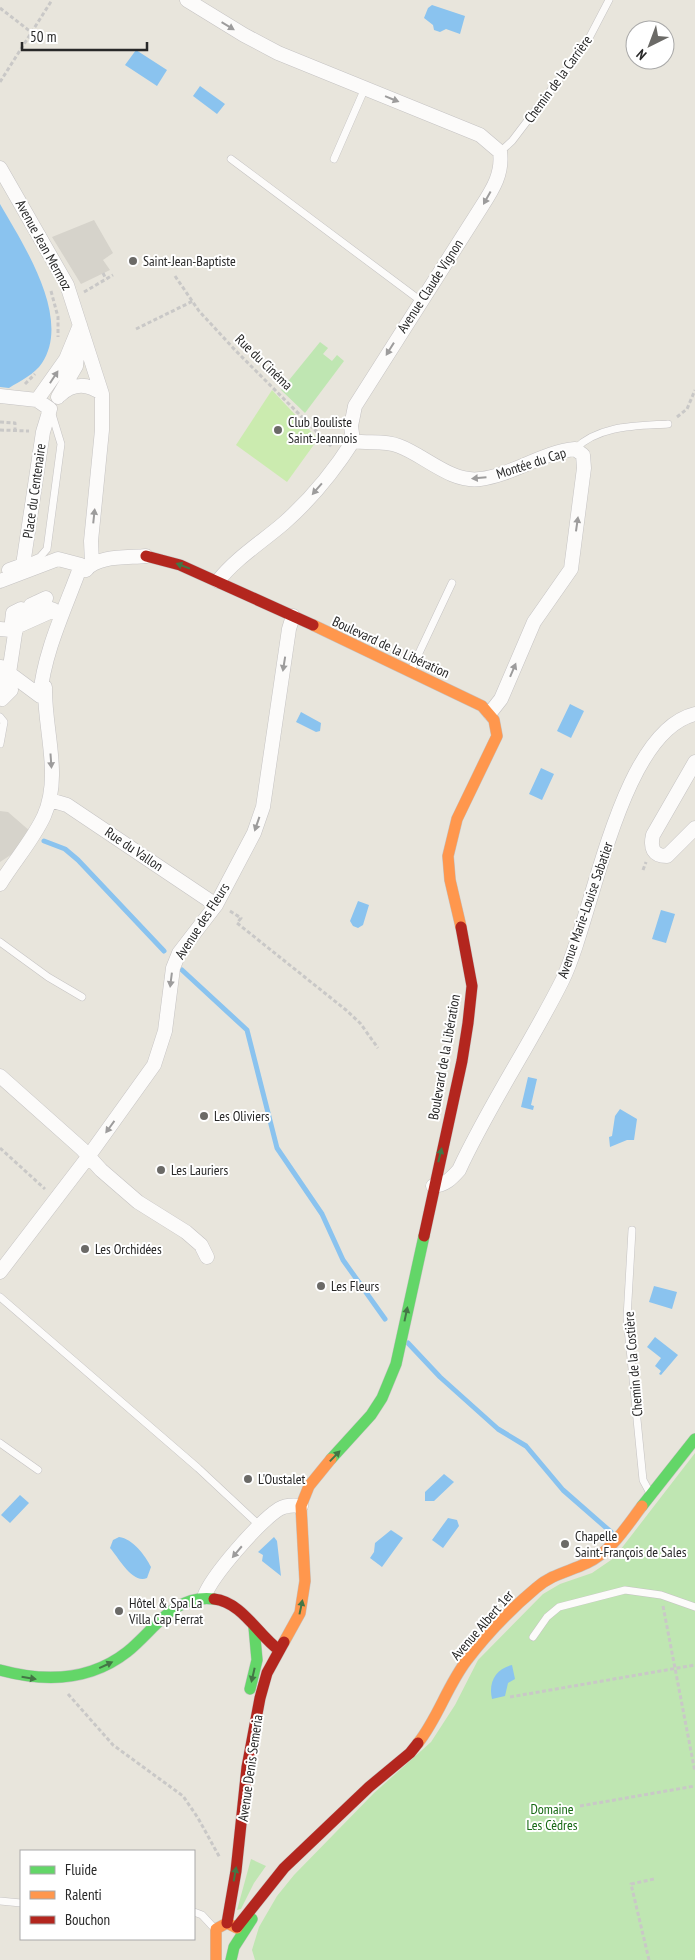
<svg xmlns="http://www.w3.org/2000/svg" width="695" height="1960" font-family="'PT Sans Narrow',sans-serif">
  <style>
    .green { fill: #bfe6b2 }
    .pitch { fill: #cbebaf }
    .plaza { fill: #d6d3cb }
    .water { fill: #8ac3ef }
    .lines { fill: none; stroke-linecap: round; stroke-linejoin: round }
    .stream { stroke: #8ac3ef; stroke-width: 5 }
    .lane-casing { stroke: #c5c3c3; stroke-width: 8 }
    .street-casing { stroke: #c5c3c3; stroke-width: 15 }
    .fast-casing { stroke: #c5c3c3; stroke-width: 12 }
    .slow-casing { stroke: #c5c3c3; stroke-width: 12 }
    .jam-casing { stroke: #c5c3c3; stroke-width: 12 }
    .path { stroke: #c9c8c7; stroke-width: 3; stroke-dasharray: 4 2.5; stroke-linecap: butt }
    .lane { stroke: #fcfbfa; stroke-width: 7 }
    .street { stroke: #fcfbfa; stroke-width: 14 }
    .fast { stroke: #63d668; stroke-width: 11 }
    .slow { stroke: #ff974d; stroke-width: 11 }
    .jam { stroke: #b3261e; stroke-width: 11 }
    .oneway { fill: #9d9c9c }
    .oneway2 { fill: #437645 }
    .poi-dot { fill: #6b6a67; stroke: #fff; stroke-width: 2 }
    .labels { text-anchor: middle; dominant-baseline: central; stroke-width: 4; stroke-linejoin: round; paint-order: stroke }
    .street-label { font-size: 14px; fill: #282828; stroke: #fff }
    .poi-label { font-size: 14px; fill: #282828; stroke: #fff; text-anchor: start }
    .park-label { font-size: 14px; fill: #176914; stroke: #fff }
  </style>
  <rect width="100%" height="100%" fill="#e8e5dc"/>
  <path class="green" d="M320,342L328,348L323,354L332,361L337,355L344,361L305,413L281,390Z
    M695,1453V1960H255L252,1950L259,1927L277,1896L294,1875L374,1793L431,1742L455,1705L478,1660L543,1594L560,1584L592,1573L614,1558Z
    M251,1859L266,1866L254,1883L241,1909L237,1910Z"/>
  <path class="pitch" d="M272,390L318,439L287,482L236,445Z"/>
  <path class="plaza" d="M94,220L113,253L103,260L110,270L81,284L52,237Z
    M0,811L8,812L31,832L18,850L0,862Z"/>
  <path class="water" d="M432,5L465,16L460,34L446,29L440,32L434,30L433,25L424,18L428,8Z
    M136,50L167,70L157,86L125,65Z
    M200,86L225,104L217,114L193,96Z
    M0,204C23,244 72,318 42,363C35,374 20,381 9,388L0,387Z
    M570,704L584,711L571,738L557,731Z
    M301,712L321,723L320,731L316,732L296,722Z
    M541,768L554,774L542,800L529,794Z
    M358,901L369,905L363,925L358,928L353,926L350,921Z
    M661,910L675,914L666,943L652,939Z
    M528,1077L537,1079L531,1105L534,1106L533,1110L521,1107Z
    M620,1109L637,1119L634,1140H627L610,1147L609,1137L612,1136L615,1116Z
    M654,1286L677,1292L672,1309L649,1302Z
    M655,1337L678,1355L661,1375L659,1374L661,1371L655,1366L661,1358L647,1347Z
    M444,1474L454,1482L434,1501H425V1492Z
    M20,1495L29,1503L10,1523L1,1515Z
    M448,1518L457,1520L459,1526L443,1548L432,1540Z
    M391,1530L403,1538L382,1567L370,1558L374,1552L375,1543Z
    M119,1537C133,1539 145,1555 151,1567L147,1578C132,1584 119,1558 110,1548L113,1540Z
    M274,1537L277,1541L281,1576L262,1561L263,1555L258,1552Z
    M512,1665L515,1679L508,1683L505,1696L492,1699C488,1682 496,1669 512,1665Z"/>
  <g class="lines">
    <path class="stream" d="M44,841L65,849L78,860L164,951
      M182,970L247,1030L277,1148L322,1214L343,1260L385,1319
      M408,1343L440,1377L498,1429L526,1446L563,1490L611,1532"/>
    <g class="lane-casing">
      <path id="lane" d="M500,152L512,141L586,44L609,0
        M231,159L421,301
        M334,159L365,88
        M575,449C599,425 637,426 668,424
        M24,564L40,557L47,549L61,444L51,411
        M411,670L452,583
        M0,717L4,722L0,744
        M0,942L48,977L82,997
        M632,1230L627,1318L643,1480L650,1493
        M0,1297L198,1468L259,1525
        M0,1443L38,1470
        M533,1637L547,1617L559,1607L625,1590L661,1595L695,1607
        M0,1901L21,1903
        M194,1912L202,1915L215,1929"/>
    </g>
    <g class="street-casing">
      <path id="street" d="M187,0L244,35L278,53L480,135L500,152C503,173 493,189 482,206L355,406L351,426L353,441C334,471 310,500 284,523C262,542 236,558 218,581
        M0,168L67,285L102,394V430L91,541L92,564
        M60,395C73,383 88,383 102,394
        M0,396L37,400L66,359L80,325
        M58,397L76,366L79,335
        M353,441C368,444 383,440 399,446C424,455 451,483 480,479C513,475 542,452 575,449L583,455L584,468L571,569L534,622L501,699L490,713
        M9,570L23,565L43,432L50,409L37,400
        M86,570C97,555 129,558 146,556
        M0,581L58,559L81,565C66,607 44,651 40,696L9,673L16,627L54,610L43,606L46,598L31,605L32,609L23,614L21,609L13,613L11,630L0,629
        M0,667L6,668L4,686L11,690L2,699L0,698
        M695,762L653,835C650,848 653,856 667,856L695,828
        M50,800L67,805L216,905
        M0,884C14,861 33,840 44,816C62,776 44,729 45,687
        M0,1076L82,1149L101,1170L138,1202L186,1232L201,1245L207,1257
        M433,1186C445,1185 451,1179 459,1170C489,1105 530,1045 562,981C593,919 619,732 695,714
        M0,1272L88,1157L154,1065L165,1031L173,968L179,953L216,905L254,833L263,807L289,629L293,616
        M204,1597C212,1575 259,1522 279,1509C286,1505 293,1505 301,1506"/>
    </g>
    <g class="fast-casing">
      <path id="fast" d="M331,1459L371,1415L382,1398L396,1364L424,1236
        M642,1506L695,1439
        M0,1670C44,1682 90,1681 127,1652C155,1630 173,1594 214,1599
        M250,1689L257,1660L254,1627
        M231,1960L234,1947L252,1919"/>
    </g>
    <g class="slow-casing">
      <path id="slow" d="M313,625L482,706L494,720L497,736L457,819L448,856L450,880L461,927
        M284,1642L300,1613L305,1581L301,1506L309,1486L331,1459
        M418,1743C438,1718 447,1686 467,1660C486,1635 511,1609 536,1588C552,1574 568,1572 587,1563C611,1552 626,1527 642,1506
        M216,1960V1929L227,1923L237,1928"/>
    </g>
    <g class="jam-casing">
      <path id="jam" d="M146,556L180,565L313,625
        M424,1236L462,1061L468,1023L472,986L461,927
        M214,1599C242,1602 258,1635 279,1650
        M227,1923L236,1871L247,1767L260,1698L267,1673L284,1642
        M237,1927L284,1868L369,1787L410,1753L418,1743"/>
    </g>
    <path class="path" d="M0,8L31,32
      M0,82L52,0
      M103,273L106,279
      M175,276L199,311L235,350L332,447
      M51,291L58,317V337
      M84,292L113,275
      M136,329L193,301
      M25,384L35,374
      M677,417L687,409L695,390
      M0,422L15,423V430
      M0,430L29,431
      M643,870L646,862
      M230,911L241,918L237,923L346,1010L360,1023L378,1048
      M0,1148L45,1189
      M663,1606L695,1772
      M68,1694L113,1745L183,1796L198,1818L220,1858
      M510,1697L695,1665
      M580,1806L695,1786
      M649,1960L631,1884L654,1879"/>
    <use href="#lane" class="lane"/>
    <use href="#street" class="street"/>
    <use href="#fast" class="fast"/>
    <use href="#slow" class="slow"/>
    <use href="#jam" class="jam"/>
  </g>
  <defs><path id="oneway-solid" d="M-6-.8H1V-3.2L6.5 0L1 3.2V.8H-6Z" transform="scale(1.25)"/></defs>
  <g class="oneway">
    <use href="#oneway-solid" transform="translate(228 26) rotate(31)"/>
    <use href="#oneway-solid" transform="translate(392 99) rotate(22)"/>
    <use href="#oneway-solid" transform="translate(487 198) rotate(119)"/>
    <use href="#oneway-solid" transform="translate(390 349) rotate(122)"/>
    <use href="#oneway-solid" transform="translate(54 377) rotate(-57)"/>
    <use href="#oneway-solid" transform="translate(479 478) rotate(175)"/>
    <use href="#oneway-solid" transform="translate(317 489) rotate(131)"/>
    <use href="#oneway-solid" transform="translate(94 516) rotate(-84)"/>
    <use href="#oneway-solid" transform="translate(577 524) rotate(-82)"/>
    <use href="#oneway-solid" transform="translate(284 664) rotate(99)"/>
    <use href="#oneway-solid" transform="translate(513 670) rotate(-67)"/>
    <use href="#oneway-solid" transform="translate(51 761) rotate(86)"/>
    <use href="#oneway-solid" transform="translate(257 824) rotate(109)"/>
    <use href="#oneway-solid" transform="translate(171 980) rotate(97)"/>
    <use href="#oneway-solid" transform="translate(110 1127) rotate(126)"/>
    <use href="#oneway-solid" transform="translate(237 1552) rotate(130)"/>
  </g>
  <g class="oneway2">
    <use href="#oneway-solid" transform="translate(183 566) rotate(-159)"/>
    <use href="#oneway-solid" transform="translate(440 1155) rotate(-76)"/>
    <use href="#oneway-solid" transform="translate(406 1314) rotate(-78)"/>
    <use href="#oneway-solid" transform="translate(335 1456) rotate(-46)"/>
    <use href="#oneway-solid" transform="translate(301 1607) rotate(-78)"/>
    <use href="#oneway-solid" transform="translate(106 1665) rotate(-25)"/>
    <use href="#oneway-solid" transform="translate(253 1675) rotate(103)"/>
    <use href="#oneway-solid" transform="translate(29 1678) rotate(9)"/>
    <use href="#oneway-solid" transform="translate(235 1874) rotate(-80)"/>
  </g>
  <g class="poi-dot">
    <circle cx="133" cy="261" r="5"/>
    <circle cx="278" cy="430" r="5"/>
    <circle cx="204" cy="1116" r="5"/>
    <circle cx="161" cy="1170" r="5"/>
    <circle cx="85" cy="1249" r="5"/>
    <circle cx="321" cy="1286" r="5"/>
    <circle cx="248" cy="1479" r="5"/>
    <circle cx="565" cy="1544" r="5"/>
    <circle cx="119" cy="1611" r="5"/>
  </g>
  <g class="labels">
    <g class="street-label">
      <text transform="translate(558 79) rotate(-54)">Chemin de la Carrière</text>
      <text transform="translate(44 245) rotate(61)">Avenue Jean Mermoz</text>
      <text transform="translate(430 286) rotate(-57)">Avenue Claude Vignon</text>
      <text transform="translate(264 362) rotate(44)">Rue du Cinéma</text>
      <text transform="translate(531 463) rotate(-18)">Montée du Cap</text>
      <text transform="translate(34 491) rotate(-82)">Place du Centenaire</text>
      <text transform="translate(391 647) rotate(25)">Boulevard de la Libération</text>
      <text transform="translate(134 849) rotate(34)">Rue du Vallon</text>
      <text transform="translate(585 910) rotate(-71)">Avenue Marie-Louise Sabatier</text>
      <text transform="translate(202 921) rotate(-57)">Avenue des Fleurs</text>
      <text transform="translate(444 1057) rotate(-80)">Boulevard de la Libération</text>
      <text transform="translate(633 1364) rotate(-95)">Chemin de la Costière</text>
      <text transform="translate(482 1625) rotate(-49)">Avenue Albert 1er</text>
      <text transform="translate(250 1768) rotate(-82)">Avenue Denis Semeria</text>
    </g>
    <g class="poi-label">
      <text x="143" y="261">Saint-Jean-Baptiste</text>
      <text x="288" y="422">Club Bouliste<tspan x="288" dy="16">Saint-Jeannois</tspan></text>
      <text x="214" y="1116">Les Oliviers</text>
      <text x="171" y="1170">Les Lauriers</text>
      <text x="95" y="1249">Les Orchidées</text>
      <text x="331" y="1286">Les Fleurs</text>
      <text x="258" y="1479">L'Oustalet</text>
      <text x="575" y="1536">Chapelle<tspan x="575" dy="16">Saint-François de Sales</tspan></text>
      <text x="129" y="1603">Hôtel &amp; Spa La<tspan x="129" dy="16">Villa Cap Ferrat</tspan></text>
    </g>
    <g class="park-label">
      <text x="552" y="1809">Domaine<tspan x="552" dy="16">Les Cèdres</tspan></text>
    </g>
  </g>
  <rect x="20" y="1850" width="175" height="90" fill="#ffffff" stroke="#a9a9a9"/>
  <rect x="30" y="1866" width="25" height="8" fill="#63d668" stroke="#a9a9a9"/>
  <text x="65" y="1875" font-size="15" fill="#282828">Fluide</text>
  <rect x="30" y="1891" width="25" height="8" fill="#ff974d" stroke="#a9a9a9"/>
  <text x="65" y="1900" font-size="15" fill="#282828">Ralenti</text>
  <rect x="30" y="1916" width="25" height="8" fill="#b3261e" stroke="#a9a9a9"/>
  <text x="65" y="1925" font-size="15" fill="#282828">Bouchon</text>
  <g transform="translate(650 45) rotate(222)"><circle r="24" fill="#ffffff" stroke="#a9a9a9"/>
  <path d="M0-4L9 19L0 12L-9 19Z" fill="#6b6a67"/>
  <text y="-8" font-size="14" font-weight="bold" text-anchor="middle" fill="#282828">N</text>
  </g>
  <path d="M22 42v8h125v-8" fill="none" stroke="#282828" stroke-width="2.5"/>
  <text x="30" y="42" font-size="15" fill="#282828" stroke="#ffffff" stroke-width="4" paint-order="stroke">50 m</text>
</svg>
